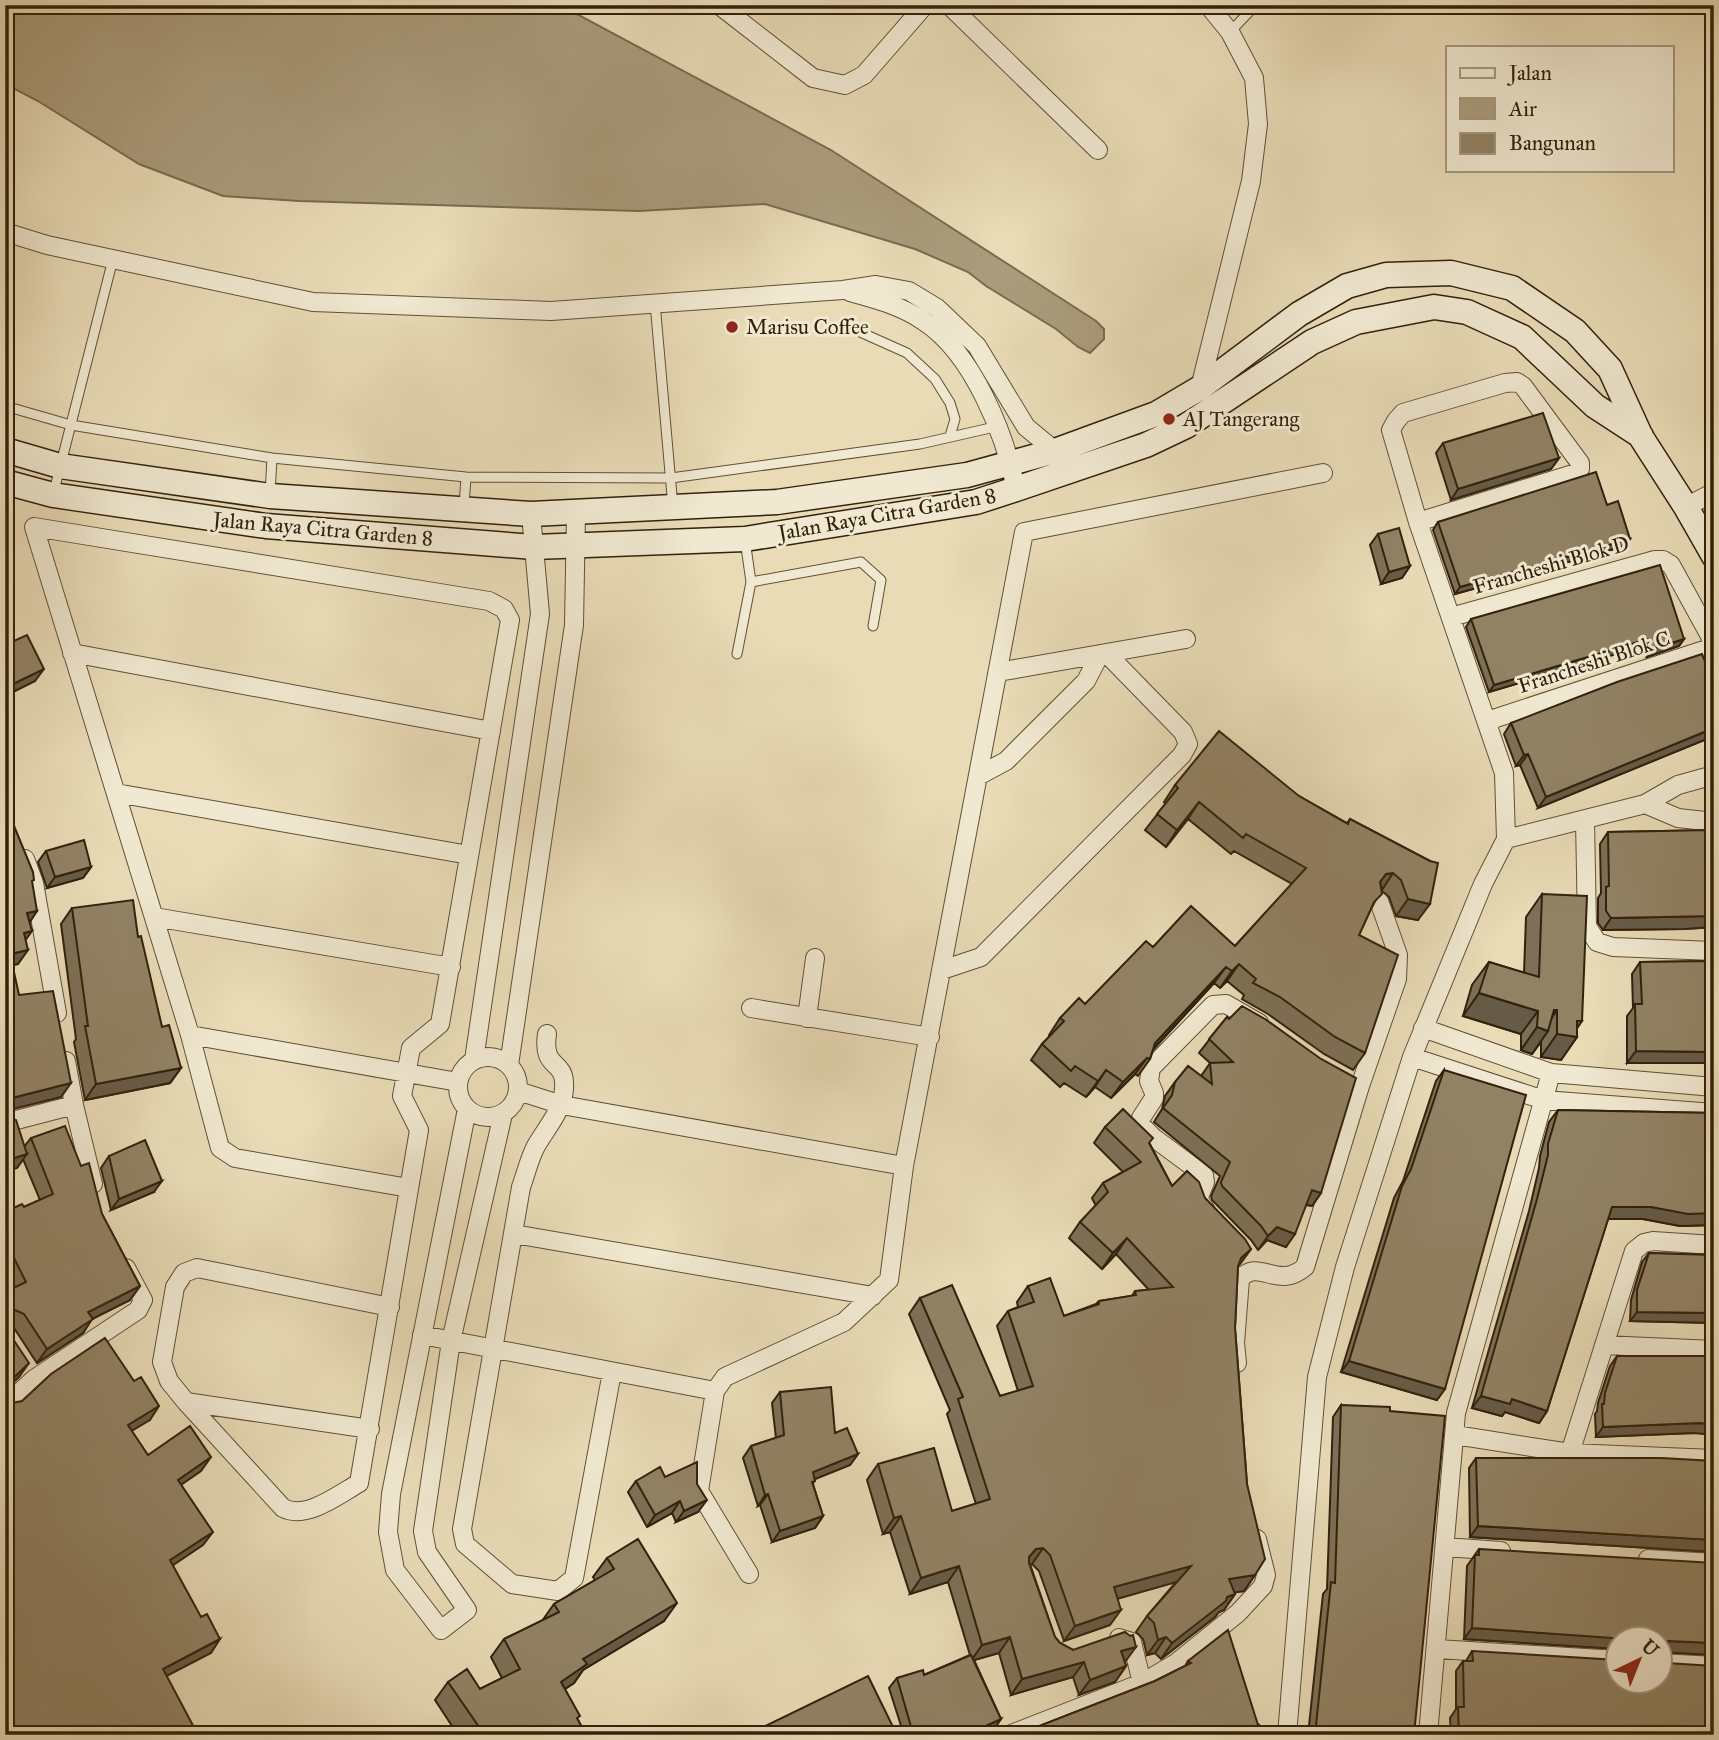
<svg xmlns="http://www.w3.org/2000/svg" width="1719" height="1740" font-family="'IM FELL Great Primer',serif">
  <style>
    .water { fill: #aa9c7c; stroke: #7a6b4f; stroke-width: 2 }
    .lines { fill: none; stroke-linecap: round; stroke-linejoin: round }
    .lane-casing { stroke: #605036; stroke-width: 11 }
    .street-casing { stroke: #605036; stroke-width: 20 }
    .secondary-casing { stroke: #32210c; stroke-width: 27 }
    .lane { stroke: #f0e8d0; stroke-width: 9 }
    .street { stroke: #f0e8d0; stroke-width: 18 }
    .secondary { stroke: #f0e8d0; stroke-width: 24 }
    .wall { fill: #7d7056; stroke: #32210c; stroke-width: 2 }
    .shaded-wall { fill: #665b46; stroke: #32210c; stroke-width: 2 }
    .building { fill: #918264; stroke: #32210c; stroke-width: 2 }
    .poi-dot { fill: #8f2418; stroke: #f0e8d0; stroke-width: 2.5 }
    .labels { text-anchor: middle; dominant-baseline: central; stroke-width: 6; stroke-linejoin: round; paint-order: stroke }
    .poi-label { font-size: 21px; fill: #32210c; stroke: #f0e8d0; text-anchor: start }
    .street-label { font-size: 21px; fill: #32210c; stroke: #f0e8d0 }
  </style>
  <rect width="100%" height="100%" fill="#e8dbb6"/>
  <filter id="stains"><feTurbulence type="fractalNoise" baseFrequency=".00286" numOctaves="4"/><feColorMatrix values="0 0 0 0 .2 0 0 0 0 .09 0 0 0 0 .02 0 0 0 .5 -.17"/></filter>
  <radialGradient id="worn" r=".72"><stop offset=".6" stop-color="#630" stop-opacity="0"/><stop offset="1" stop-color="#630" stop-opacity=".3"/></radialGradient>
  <path class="water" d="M5,5H560L831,150L1096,321L1104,329V339L1090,353L1078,347L1056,329L986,286L968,272L915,249L765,204L639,211L299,201L223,196L139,164L38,101L5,84Z"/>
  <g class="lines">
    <g class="lane-casing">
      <path id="lane" d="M1230,32L1250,11L1252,5
        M655,303L673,507
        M860,332L907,353L935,379L950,403L955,419L950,436
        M5,406L71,425L272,458L466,477L671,478L920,444L999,426
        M53,495L113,259
        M270,495L272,458
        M464,506L466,477
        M751,582L861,562L881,580L873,626
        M737,654L751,582L745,540"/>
    </g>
    <g class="street-casing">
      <path id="street" d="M719,5L813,78L845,85L864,75L925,5
        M949,5L1098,150
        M5,232L47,245L313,302L551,311L843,290L876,285L909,291L937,308L977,346L1026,427L1055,451
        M850,292C876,299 902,306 925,322C973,354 1005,434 1016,489
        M1202,391L1200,388L1251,181L1258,124L1254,78L1230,32L1208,5
        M1686,507L1714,492
        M1451,617L1655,560H1663L1671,565L1710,636L1712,643L1707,649L1487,721
        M72,653L491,731
        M998,672L1186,639
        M978,776L1006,761L1086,681L1100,654
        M116,793L469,855
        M1645,804L1678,818L1714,822
        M1585,820L1587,926L1597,942L1613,947L1714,951
        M1506,839L1645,804L1678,785L1714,775
        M25,859L34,883L57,1013
        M154,917L451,967
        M942,970L981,957L1182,755L1188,744L1183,732L1106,653
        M751,1008L930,1037
        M807,1018L815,958
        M1423,1028L1551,1073L1714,1087
        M547,1034C542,1069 563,1060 564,1082C566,1107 548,1125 536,1146C529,1159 526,1174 521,1187L462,1529L465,1544L512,1584L558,1591L574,1578L612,1372
        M190,1035L458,1082
        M458 1087a30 30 0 1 1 60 0a30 30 0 1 1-60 0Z
        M1412,1057L1544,1100L1714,1113
        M474,1060L540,614L531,514
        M66,1061L74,1105L93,1184
        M509,1065L574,625L576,513
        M518,1091L562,1105L904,1166
        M467,1109L391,1494L388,1532L395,1570L441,1630L467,1610L427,1552L423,1531L451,1341L503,1114
        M5,1123L74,1105
        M1205,1209L1198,1199L1205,1182L1204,1175L1154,1138L1140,1124L1141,1118L1154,1098V1093L1149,1081L1151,1068L1213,1005L1226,1004L1259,1023
        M514,1234L873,1296
        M422,1335L715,1391
        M1604,1345L1714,1350
        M1237,1363L1235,1343L1240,1279C1259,1257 1277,1291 1305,1267L1360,1086L1397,979L1398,955L1379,901
        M186,1402L283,1508C306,1520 338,1495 359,1483L419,1130L402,1096L411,1048L440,1024L510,620L504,609L489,601L34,527L190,1035L220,1148L235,1158L409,1188
        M5,1406L34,1379L138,1310L143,1300L126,1268
        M370,1429L186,1402L169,1381L162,1362L175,1287L184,1273L197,1268L390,1307
        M1455,1435L1570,1453L1714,1459
        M1570,1453L1634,1251L1644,1243L1653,1241L1714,1245
        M1445,1547L1501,1551
        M1648,1559L1714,1563
        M749,1574L699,1491L715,1391L725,1377L844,1322L889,1280L904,1166L1024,532L1323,473
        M1119,1638L1132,1642L1142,1683
        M1437,1649L1618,1660
        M1660,1663L1714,1666
        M1009,1735L1142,1683L1176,1663L1238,1613L1263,1586L1266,1575L1257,1539
        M1287,1735L1317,1377L1345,1267L1412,1057L1483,884L1506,839L1504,773L1418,522L1391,430L1396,421L1403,413L1505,383L1517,382L1523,386L1580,463V469L1576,473L1418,522
        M1428,1735L1456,1413L1551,1073"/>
    </g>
    <g class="secondary-casing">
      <path id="secondary" d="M5,450L60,466L270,496L531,514L777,502L967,475L1055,451L1156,414L1200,388L1299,314L1347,286L1386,275L1451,273L1512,288L1575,331L1610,369L1641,437L1686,507L1714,556
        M5,482L53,495L266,526L534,547L745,539L976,502L1016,489L1146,445L1186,426L1312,342L1356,322L1434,307L1467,312L1522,337L1595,406L1641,436"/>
    </g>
    <use href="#lane" class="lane"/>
    <use href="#street" class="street"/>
    <use href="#secondary" class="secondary"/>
  </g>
  <path class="wall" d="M1443,443L1559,458L1551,469L1451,500L1436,453Z
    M1607,505L1630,539L1625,546L1455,594L1433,530L1438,522Z
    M1378,534L1410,566L1402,578L1381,584L1370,545Z
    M1471,619L1684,639L1679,646L1647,657L1643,646L1489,692L1466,627Z
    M5,645L35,681L5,696Z
    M1714,683V736L1538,808L1520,765L1516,766L1504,734L1511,723Z
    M1175,785L1299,796L1347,823L1350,819L1430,861L1418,920L1396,916L1389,897L1381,890L1370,911L1359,935L1365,1053L1353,1070L1324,1054L1268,1014L1242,999L1244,995L1227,981L1220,988L1214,983L1153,1050L1150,1059L1138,1076L1135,1074L1111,1098L1095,1087L1086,1097L1064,1083L1060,1087L1031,1060L1042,1044L1050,1036L1049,1035L1060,1018L1085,1004L1153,947L1235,946L1292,884L1234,851L1231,854L1188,819L1166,847L1145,830L1166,803L1164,802Z
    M1714,830V927L1684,929L1603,930L1598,923V898L1601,893L1600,844L1608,832Z
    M46,851L91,867L83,878L47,888L38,862Z
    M1542,894L1577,1029V1037L1561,1060L1541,1057V1042L1532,1054L1521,1050V1034L1463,1016L1472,985L1489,962L1524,973L1526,917Z
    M72,908L138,937L162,1027L181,1068L170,1083L85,1100L74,1042L76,1039L61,924Z
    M1714,961L1627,1063V1016L1633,1008L1632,974L1640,962Z
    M1227,1017L1321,1193L1312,1206L1306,1205L1286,1247L1267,1240L1258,1250L1251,1240L1212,1200L1211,1196L1220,1176L1154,1122L1162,1109L1165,1096L1175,1082L1201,1076L1210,1063L1199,1053Z
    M1444,1070L1437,1400L1341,1372L1394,1198L1403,1181L1436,1081Z
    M1558,1110L1714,1113V1225L1680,1226L1643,1219H1608L1547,1411L1539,1423L1505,1412L1502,1416L1472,1408L1529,1211L1539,1168L1540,1156L1549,1122Z
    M1105,1127L1150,1144L1172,1186L1205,1198L1251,1249L1238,1266L1235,1328L1247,1484L1255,1575L1244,1591L1234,1592L1235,1594L1224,1610L1219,1612L1215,1617L1161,1659L1155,1653L1147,1655L1143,1639L1136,1632L1147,1616L1176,1582L1118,1598L1110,1625L1064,1641L1039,1571L1032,1564H1030L1055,1637L1060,1643L1073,1650L1125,1662L1126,1666L1115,1682L1079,1695L1073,1677L1011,1695L999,1653L974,1660L1001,1719L994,1729L981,1735H904L889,1688L897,1678L924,1675L970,1655L948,1582L910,1594L890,1532L883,1534L867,1480L878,1464L952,1511L976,1504L947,1414L950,1410L909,1314L920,1298L1000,1396L1018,1391L997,1326L1008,1311L1018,1307L1017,1302L1028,1286L1064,1316L1096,1304L1099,1301L1132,1296L1135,1291L1149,1290L1116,1254L1102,1269L1069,1238L1080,1222L1096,1206L1092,1198L1103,1183L1123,1172L1094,1143Z
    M31,1138L81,1166L102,1214L140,1286L130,1300L92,1319L83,1333L37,1363L14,1328L5,1324V1292L13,1288L5,1273V1212L24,1207L40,1200L23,1159L17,1168L24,1147Z
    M109,1156L154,1192L111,1210L101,1168Z
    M1649,1253L1714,1255V1323L1630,1321L1631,1300L1642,1262Z
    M1617,1356L1693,1433L1596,1437L1595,1414L1597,1411L1598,1403L1610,1366Z
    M780,1392L835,1433L858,1454L850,1465L815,1479L813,1484L823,1516L815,1528L772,1542L760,1505L758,1506L743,1458L751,1446L776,1438L772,1403Z
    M1341,1405L1414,1735H1308L1323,1594L1327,1589L1333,1417Z
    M1476,1458L1714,1461V1552L1470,1537L1469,1468Z
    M665,1477L698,1512L676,1522L672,1513L647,1527L628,1492L636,1481Z
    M1479,1549L1714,1655L1660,1652V1639H1618V1649L1464,1639L1467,1566Z
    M607,1558L664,1621L583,1670L574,1683L565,1689L578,1720L586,1735H458L435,1700L448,1682L480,1689L502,1678L491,1657L504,1639L542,1621L554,1604L595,1580L593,1577Z
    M1472,1651L1714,1735H1451L1450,1718L1456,1709V1671L1463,1661H1466Z
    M1188,1661L1268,1733L1267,1735H1029L1034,1728L1155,1681L1185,1666Z"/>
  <path class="shaded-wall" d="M1559,458L1551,469L1451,500L1458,489Z
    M1630,539L1625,546L1455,594L1460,587Z
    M1410,566L1402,578L1381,584L1389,572Z
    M1648,639L1643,646L1489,692L1494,685Z
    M1684,639L1679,646L1647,657L1652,649Z
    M44,669L35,681L5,696V694L11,685Z
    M1714,728V736L1538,808L1546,797Z
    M1528,754L1520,765L1516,766L1524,755Z
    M1199,802L1188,819L1166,847L1177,830Z
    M91,867L83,878L47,888L55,877Z
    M1393,873L1382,890L1380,882L1386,874Z
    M1408,899L1430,904L1418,920L1396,916Z
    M37,911L28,925L27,913Z
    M1714,916V927L1684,929L1603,930L1611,918Z
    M32,931L22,945L24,933Z
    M28,950L18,964L5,967L10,954Z
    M1239,964L1227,981L1220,988L1232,971Z
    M1226,967L1214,983L1143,1060L1155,1043Z
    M1479,993L1538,1011L1521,1034L1463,1016Z
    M1554,1010H1557L1544,1030L1548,1031L1532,1054L1521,1050L1537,1027Z
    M1577,1021H1582L1572,1036L1577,1037L1561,1060L1541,1057L1557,1034Z
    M1636,1051L1714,1052V1063H1627Z
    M1147,1058L1135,1074L1111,1098L1123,1082Z
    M181,1068L170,1083L85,1100L96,1084Z
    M1106,1070L1095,1087L1086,1097L1098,1081Z
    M71,1083L61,1097L5,1111V1103L12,1098Z
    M27,1154L17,1168L5,1172V1161Z
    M162,1181L154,1192L111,1210L119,1199Z
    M1312,1190L1321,1193L1312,1206L1302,1204Z
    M1612,1207H1651L1714,1213V1225L1680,1226L1643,1219H1604Z
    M1277,1227L1295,1234L1286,1247L1267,1240L1258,1250L1268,1236Z
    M1127,1238L1116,1254L1102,1269L1113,1253Z
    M1251,1249L1240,1264L1230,1273L1241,1258Z
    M140,1286L130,1300L92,1319L83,1333L37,1363L47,1349L88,1312Z
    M15,1310L5,1323V1316L8,1312Z
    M1637,1312L1714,1313V1323L1630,1321Z
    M1349,1361L1445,1389L1437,1400L1341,1372Z
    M29,1363L19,1377L5,1390V1386Z
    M1481,1396L1512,1399L1547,1411L1539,1423L1505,1412L1502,1416L1472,1408Z
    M159,1406L150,1420L118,1439L128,1425Z
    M1700,1423L1714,1425V1435L1693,1433L1596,1437L1603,1427Z
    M858,1454L850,1465L805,1483L813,1472Z
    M211,1457L201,1471L168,1494L178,1480Z
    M768,1494L760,1505L758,1506L765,1495Z
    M707,1500L698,1512L676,1522L684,1511Z
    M680,1501L672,1513L647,1527L655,1515Z
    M823,1516L815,1528L772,1542L780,1531Z
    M901,1516L890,1532L883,1534L894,1518Z
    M1478,1526L1714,1540V1552L1470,1537Z
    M213,1532L203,1545L160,1574L170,1560Z
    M1043,1548L1032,1564L1025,1565L1029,1557L1036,1549Z
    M959,1566L948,1582L910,1594L921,1578Z
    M1191,1566L1180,1581L1103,1603L1114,1587Z
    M1255,1575L1244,1591L1218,1595L1229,1579Z
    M1235,1594L1224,1610L1219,1612L1215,1617L1161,1659L1172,1643L1227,1597Z
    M677,1603L664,1621L583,1670L574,1683L548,1700L561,1682L583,1659Z
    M1121,1610L1110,1625L1064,1641L1075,1626Z
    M1472,1628L1626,1638L1618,1639V1649L1464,1639Z
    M1010,1637L999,1653L971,1661L982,1645Z
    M1166,1637L1155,1653L1147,1655L1158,1640Z
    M220,1639L211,1653L153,1683L163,1669Z
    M1668,1641L1714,1643V1655L1660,1652V1645Z
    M1136,1647L1125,1662L1121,1651Z
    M1084,1662L1073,1677L1011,1695L1022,1679Z
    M1126,1666L1115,1682L1079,1695L1090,1680Z
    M1001,1719L994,1729L981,1735H966Z
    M961,1729L957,1735H909L912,1730Z
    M1532,1734H1667V1735H1516Z"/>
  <path class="building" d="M1543,413L1559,458L1458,489L1443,443Z
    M1596,472L1607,505L1618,501L1630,539L1460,587L1438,522Z
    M1399,528L1410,566L1389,572L1378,534Z
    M1660,565L1684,639L1652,649L1648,639L1494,685L1471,619Z
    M27,635L44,669L11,685L5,673V645Z
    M1702,654L1714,683V728L1546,797L1528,754L1524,755L1511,723L1617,682Z
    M1219,731L1299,796L1348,824L1350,819L1430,861L1438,863L1430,904L1408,899L1401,880L1393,873L1386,874L1380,882L1382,894L1374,902L1359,935L1398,955L1365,1053L1335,1037L1280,997L1253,983L1256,979L1239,964L1232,971L1226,967L1155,1043L1150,1059L1147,1058L1123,1082L1106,1070L1098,1081L1075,1066L1071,1071L1042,1044L1064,1021L1060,1018L1079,998L1085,1004L1146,941L1153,947L1191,906L1235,946L1306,868L1246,834L1243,838L1199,802L1177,830L1157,814L1178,788L1175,785Z
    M5,780H8V788L5,793Z
    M5,804L33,872L34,880L32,881L37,911L27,913L32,931L24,933L28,950L10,954L19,995L53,991L71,1083L12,1098L6,1101L5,1107Z
    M1714,830V916L1611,918L1606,911V887L1609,886L1608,832Z
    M84,840L91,867L55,877L46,851Z
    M1542,894L1587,896L1582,1021H1577V1037L1557,1034V1010H1554L1548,1031L1537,1027L1538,1011L1479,993L1489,962L1539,977Z
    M133,900L138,937L141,936L162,1027L169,1025L181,1068L96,1084L85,1026H88L72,908Z
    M1714,961V1052L1636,1051L1635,1004H1642L1640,962Z
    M1242,1006L1265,1019L1321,1059L1356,1078L1321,1193L1312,1190L1295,1234L1277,1227L1268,1236L1261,1226L1222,1186L1221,1182L1230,1162L1163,1108L1172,1095L1175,1082L1188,1066L1212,1084L1210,1063L1233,1062L1209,1039L1227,1017L1229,1019Z
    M1444,1070L1526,1095L1445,1389L1349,1361L1402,1186L1411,1169Z
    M1123,1109L1153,1138L1149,1143L1172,1186L1187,1171L1199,1182L1205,1198L1245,1239L1251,1249L1241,1258L1238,1266L1235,1328L1247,1484L1265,1559L1255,1575L1229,1579L1235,1594L1227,1597L1226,1601L1172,1643L1166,1637L1158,1640L1154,1623L1147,1616L1191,1566L1114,1587L1121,1610L1075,1626L1050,1555L1043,1548L1036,1549L1029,1557V1563L1055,1637L1060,1643L1073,1650L1125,1632L1130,1636L1133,1635L1136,1647L1121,1651L1126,1666L1090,1680L1084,1662L1022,1679L1010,1637L982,1645L959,1566L921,1578L901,1516L894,1518L878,1464L934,1448L952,1511L990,1499L958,1399L963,1397L920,1298L952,1285L1000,1396L1033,1386L1008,1311L1034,1302L1028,1286L1050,1278L1064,1316L1099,1304V1301L1136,1295L1135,1291L1173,1287L1127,1238L1113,1253L1080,1222L1108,1192L1103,1183L1141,1162L1105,1127Z
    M1558,1110L1714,1113V1213L1688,1214L1651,1207H1612L1547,1411L1512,1399L1510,1404L1481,1396L1537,1199L1548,1155V1144Z
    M5,1114L7,1117L16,1120L27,1154L5,1161Z
    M65,1126L81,1166L89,1163L102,1214L140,1286L88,1312L93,1319L47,1349L24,1314L15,1310L8,1312L5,1317V1292L26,1282L5,1240V1212L22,1204L24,1207L53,1194L31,1138Z
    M145,1140L162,1181L119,1199L109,1156Z
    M1649,1253L1714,1255V1313L1637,1312V1290Z
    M5,1327L29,1363L7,1384L5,1390Z
    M105,1338L134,1381L141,1377L159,1406L128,1425L148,1455L190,1426L211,1457L178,1480L213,1532L170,1560L201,1617L207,1614L220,1639L163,1669L198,1735H5V1396L12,1403L22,1401L51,1374Z
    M1617,1356H1714V1425L1700,1423L1603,1427L1602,1404H1604L1605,1393Z
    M831,1387L835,1433L847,1428L858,1454L813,1472L815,1481L812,1482L823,1516L780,1531L768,1494L765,1495L751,1446L784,1435L780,1392Z
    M1341,1405L1390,1407V1411L1445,1416L1414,1735H1315L1331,1582L1335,1583Z
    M1476,1458H1661L1714,1461V1540L1478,1526Z
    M697,1462V1484L707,1500L684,1511L680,1501L655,1515L636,1481L660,1467L665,1477Z
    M638,1539L677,1603L583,1659L587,1664L561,1682L580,1716L577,1718L586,1735H483L477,1724L448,1682L467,1669L480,1689L520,1669L504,1639L559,1612L554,1604L614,1569L607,1558Z
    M1479,1549L1714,1563V1643L1668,1641L1660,1645V1639H1627L1472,1628L1475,1555H1479Z
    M1228,1630L1258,1725L1268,1733L1264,1735H1036L1034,1728L1155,1681L1191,1663L1188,1661Z
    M1472,1651L1618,1660V1681H1660V1659L1666,1663L1714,1666V1735H1667V1734L1459,1735L1458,1707H1464L1463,1661H1473Z
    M971,1655L1001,1719L966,1735H964L961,1729L912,1730L897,1678L923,1670L924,1675Z
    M868,1676L897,1735H757L755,1731Z"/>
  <g class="poi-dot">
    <circle cx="732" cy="327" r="7"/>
    <circle cx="1169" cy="419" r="7"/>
  </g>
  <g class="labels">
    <g class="poi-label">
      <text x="746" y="327">Marisu Coffee</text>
      <text x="1183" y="419">AJ Tangerang</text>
    </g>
    <g class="street-label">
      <text transform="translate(887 514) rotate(-10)">Jalan Raya Citra Garden 8</text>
      <text transform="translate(323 529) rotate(5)">Jalan Raya Citra Garden 8</text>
      <text transform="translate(1551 565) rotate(-16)">Francheshi Blok D</text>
      <text transform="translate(1594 662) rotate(-18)">Francheshi Blok C</text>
    </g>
  </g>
  <rect width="1719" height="1740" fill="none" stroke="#e8dbb6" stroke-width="28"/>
  <rect x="7" y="7" width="1705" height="1726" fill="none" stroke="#32210c" stroke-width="3.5"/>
  <rect x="14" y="14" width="1691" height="1712" fill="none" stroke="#32210c" stroke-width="2"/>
  <rect x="1446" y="46" width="228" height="126" fill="#f0e8d0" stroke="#a49882" stroke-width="2"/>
  <rect x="1460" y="68" width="35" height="10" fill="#f0e8d0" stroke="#a49882" stroke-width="2"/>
  <text x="1509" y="80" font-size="21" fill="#32210c">Jalan</text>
  <rect x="1460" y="98" width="35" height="21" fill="#aa9c7c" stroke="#a49882" stroke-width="2"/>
  <text x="1509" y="116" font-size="21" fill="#32210c">Air</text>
  <rect x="1460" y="133" width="35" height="21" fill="#918264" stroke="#a49882" stroke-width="2"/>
  <text x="1509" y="150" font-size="21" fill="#32210c">Bangunan</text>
  <g transform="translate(1639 1660) rotate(43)"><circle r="33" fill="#f0e8d0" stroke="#a49882" stroke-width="2"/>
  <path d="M0-5L12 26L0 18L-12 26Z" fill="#8f2418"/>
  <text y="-10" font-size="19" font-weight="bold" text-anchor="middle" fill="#32210c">U</text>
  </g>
  <rect width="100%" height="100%" filter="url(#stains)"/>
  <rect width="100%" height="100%" fill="url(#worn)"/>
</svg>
